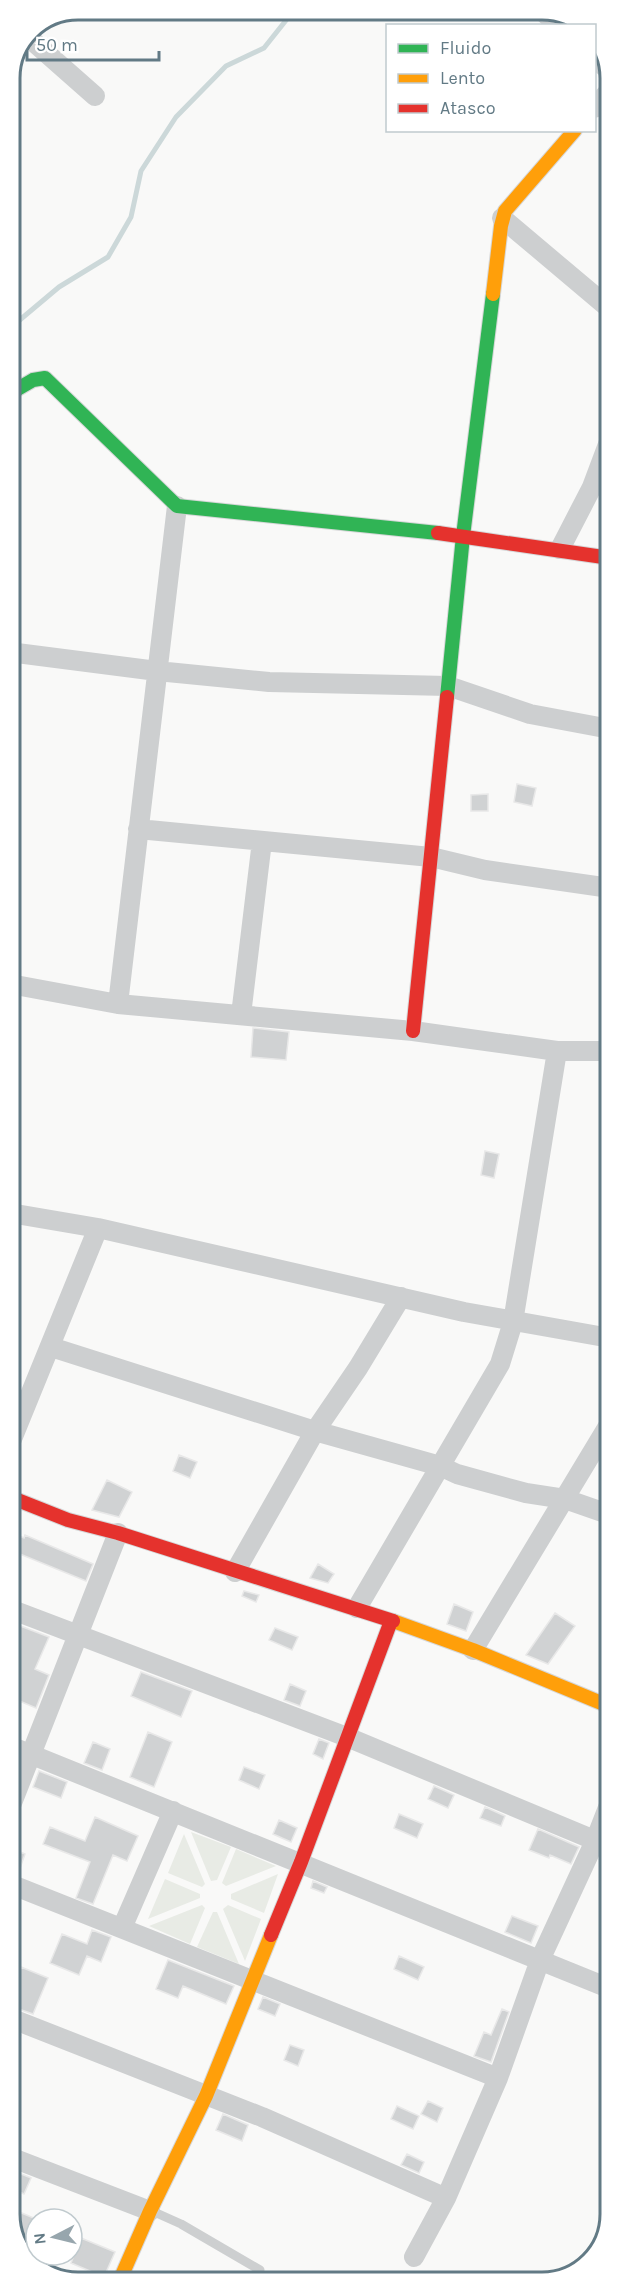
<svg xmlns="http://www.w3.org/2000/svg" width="620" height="2291" font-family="Karla,sans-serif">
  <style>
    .green { fill: #e8ebe5 }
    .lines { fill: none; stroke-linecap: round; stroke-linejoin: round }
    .stream { stroke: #ccd8d9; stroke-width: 5 }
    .building { fill: #d0d2d3; stroke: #e8e8e8; stroke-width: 1.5 }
    .fast-casing { stroke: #d6d7d8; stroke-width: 16 }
    .slow-casing { stroke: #d6d7d8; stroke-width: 16 }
    .jam-casing { stroke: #d6d7d8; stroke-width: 16 }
    .lane { stroke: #cdcfd0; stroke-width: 9 }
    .street { stroke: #cdcfd0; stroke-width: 20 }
    .fast { stroke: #30b455; stroke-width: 14 }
    .slow { stroke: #ff9f0a; stroke-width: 14 }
    .jam { stroke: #e5322d; stroke-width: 14 }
    .rim { fill: none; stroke: #627a85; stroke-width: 3 }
  </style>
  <rect width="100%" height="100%" fill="#f9f9f8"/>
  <path class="green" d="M191,1832L231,1847L217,1880L211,1881Z
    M184,1834L205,1884L202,1887L168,1873Z
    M236,1849L276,1866L226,1886L222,1883Z
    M278,1874L264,1913L231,1899V1894Z
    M165,1879L200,1894V1898L148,1919Z
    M202,1905L205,1908L190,1944L149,1926Z
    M228,1905L261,1919L245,1961L223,1909Z
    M213,1912H217L239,1964L197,1947Z"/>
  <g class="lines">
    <path class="stream" d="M9,329L59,287L108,257L131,217L141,171L176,117L226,66L264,48L295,9"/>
  </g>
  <path class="building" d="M517,784L536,788L532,806L514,802Z
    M488,794V811H471V795Z
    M253,1028L289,1032L286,1060L251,1057Z
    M485,1151L499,1154L494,1178L481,1175Z
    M179,1455L197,1462L190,1478L173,1471Z
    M107,1480L132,1492L119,1517L92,1510Z
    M10,1532L24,1538L25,1535L93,1564L86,1581L10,1550Z
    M318,1564L334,1574L328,1583L310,1578Z
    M244,1591L259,1595L256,1602L242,1596Z
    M454,1604L473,1612L466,1631L447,1624Z
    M555,1613L575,1626L548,1664L526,1655Z
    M10,1622L49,1637L35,1669L49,1675L36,1708L10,1697Z
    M275,1628L298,1637L292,1650L269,1640Z
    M141,1672L192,1691L181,1717L131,1696Z
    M290,1684L306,1691L300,1706L284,1700Z
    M148,1732L172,1742L154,1787L130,1777Z
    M319,1739L329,1743L323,1759L313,1754Z
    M93,1742L110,1749L102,1770L84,1763Z
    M244,1767L265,1775L259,1789L239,1780Z
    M39,1771L67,1782L61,1798L33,1787Z
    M434,1786L454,1795L448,1808L428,1799Z
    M485,1807L505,1816L501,1826L480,1818Z
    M399,1814L423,1824L417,1838L394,1828Z
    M95,1817L138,1836L127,1861L113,1855L93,1904L76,1898L90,1862L43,1844L50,1827L85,1841Z
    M279,1820L297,1828L291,1842L273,1834Z
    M538,1829L579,1847L571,1864L550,1855L549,1858L529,1850Z
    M10,1848L25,1854L18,1874L10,1872Z
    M313,1881L327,1887L324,1893L311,1888Z
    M512,1916L538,1926L531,1943L505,1932Z
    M92,1930L111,1937L101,1962L87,1956L79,1975L50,1963L62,1934L87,1944Z
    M399,1956L424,1967L418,1980L394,1969Z
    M168,1960L234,1986L226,2004L183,1986L178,1998L156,1989Z
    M21,1967L48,1978L33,2014L10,2006V1994Z
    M263,1997L280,2004L275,2016L258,2009Z
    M502,2009L509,2012L491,2062L474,2056L484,2032L491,2035Z
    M10,2031L21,2035L10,2061Z
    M290,2045L304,2050L298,2066L284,2060Z
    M428,2101L443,2108L437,2122L421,2114Z
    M397,2106L419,2116L413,2129L391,2119Z
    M223,2114L248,2125L242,2141L216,2130Z
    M407,2154L424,2162L419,2173L401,2165Z
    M14,2171L31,2178L24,2194L10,2188V2179Z
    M17,2211L36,2219V2250L20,2243L11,2227Z
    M81,2238L115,2252L104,2277L71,2263Z"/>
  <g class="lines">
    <g class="fast-casing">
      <path id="fast" d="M9,394L33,380L45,378L177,506L438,533
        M447,697L463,536L493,294"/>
    </g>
    <g class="slow-casing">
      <path id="slow" d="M493,294L501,226L505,211L575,130
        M393,1621L473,1650L611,1707
        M119,2282L150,2211L206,2096L271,1935"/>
    </g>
    <g class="jam-casing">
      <path id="jam" d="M438,533L610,558
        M413,1031L447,697
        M10,1497L68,1520L118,1533L393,1621
        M271,1935L301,1862L391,1621"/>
    </g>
    <path class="lane" d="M152,2211L181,2224L260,2270"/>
    <path class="street" d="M541,10L559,26
      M27,36L95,96
      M594,58L610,71
      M594,108L610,90
      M502,218L610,309
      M560,549L592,487L610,439
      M9,652L157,671L269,682L448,686L530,714L610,729
      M138,829L431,857L485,870L610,888
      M10,984L118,1004L413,1031L557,1051H610
      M118,1004L177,506
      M241,1015L262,841
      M10,1213L98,1228L464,1312L610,1338
      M51,1347L315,1431L440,1466L457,1474L526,1493L565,1499L611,1515
      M10,1444L98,1228
      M235,1572L315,1431L358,1368L401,1297
      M357,1608L500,1364L513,1322L557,1051
      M10,1609L347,1737L611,1847
      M473,1650L610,1423
      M10,1746L611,1989
      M10,1808L118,1533
      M10,1884L498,2078
      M122,1928L173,1811
      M10,2018L262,2117L446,2198
      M10,2157L150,2211
      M414,2257L446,2198L498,2078L540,1960L595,1841L611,1800"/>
    <use href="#fast" class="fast"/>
    <use href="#slow" class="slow"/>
    <use href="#jam" class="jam"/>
  </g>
  <path d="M0 0H620V2291H0ZM78 20H542A58 58 0 0 1 600 78V2214A58 58 0 0 1 542 2272H78A58 58 0 0 1 20 2214V78A58 58 0 0 1 78 20Z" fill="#fff" fill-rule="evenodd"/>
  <path class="rim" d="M78 20H542A58 58 0 0 1 600 78V2214A58 58 0 0 1 542 2272H78A58 58 0 0 1 20 2214V78A58 58 0 0 1 78 20Z"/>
  <rect x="386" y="24" width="210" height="108" fill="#ffffff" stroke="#c0cace" stroke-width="1.5"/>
  <rect x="398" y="44" width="30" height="9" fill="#30b455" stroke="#c0cace" stroke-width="1.5"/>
  <text x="440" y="54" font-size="18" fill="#627a85">Fluido</text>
  <rect x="398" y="74" width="30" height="9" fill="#ff9f0a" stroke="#c0cace" stroke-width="1.5"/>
  <text x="440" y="84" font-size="18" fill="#627a85">Lento</text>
  <rect x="398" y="104" width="30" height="9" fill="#e5322d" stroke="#c0cace" stroke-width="1.5"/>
  <text x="440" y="114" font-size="18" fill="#627a85">Atasco</text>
  <g transform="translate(54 2237) rotate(263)"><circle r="28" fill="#ffffff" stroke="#c0cace" stroke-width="1.5"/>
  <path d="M0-4.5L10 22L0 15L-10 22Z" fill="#97a6ad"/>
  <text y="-9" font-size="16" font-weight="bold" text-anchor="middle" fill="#627a85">N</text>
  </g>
  <path d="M27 51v9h132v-9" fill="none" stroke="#627a85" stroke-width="3"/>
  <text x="36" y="51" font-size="18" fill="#627a85" stroke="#ffffff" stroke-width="4.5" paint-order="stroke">50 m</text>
</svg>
